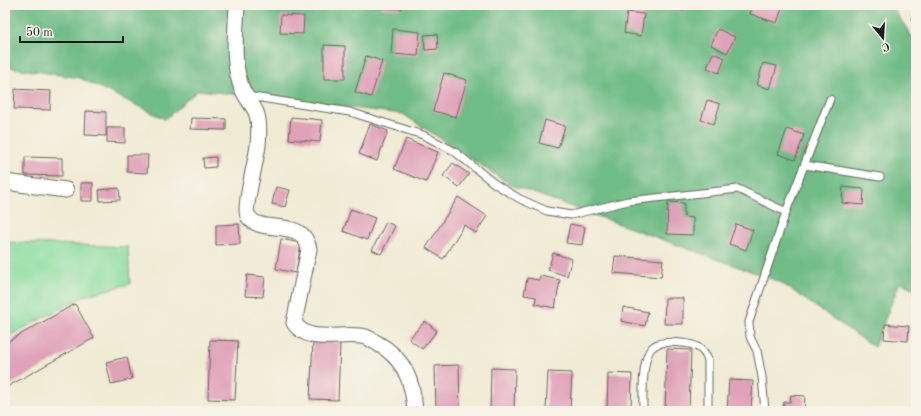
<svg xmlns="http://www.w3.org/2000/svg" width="921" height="416" font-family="'Old Standard TT',serif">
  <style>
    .green { fill: #8add9f; stroke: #537c5e }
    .forest { fill: #6fbc86; stroke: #466c51 }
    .building { fill: #e0a2b9 }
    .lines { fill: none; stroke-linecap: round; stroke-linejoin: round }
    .lane-casing { stroke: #66645c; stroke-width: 9 }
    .street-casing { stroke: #66645c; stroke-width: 17 }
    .lane { stroke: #fff; stroke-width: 7 }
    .street { stroke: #fff; stroke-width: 15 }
  </style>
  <rect width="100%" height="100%" fill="#f7f3e8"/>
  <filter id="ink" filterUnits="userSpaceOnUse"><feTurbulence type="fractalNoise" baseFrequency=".025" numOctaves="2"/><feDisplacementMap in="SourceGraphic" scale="8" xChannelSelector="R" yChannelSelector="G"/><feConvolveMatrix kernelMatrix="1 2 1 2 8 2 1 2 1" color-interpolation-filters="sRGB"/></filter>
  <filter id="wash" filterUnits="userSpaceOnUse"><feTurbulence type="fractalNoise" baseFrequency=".012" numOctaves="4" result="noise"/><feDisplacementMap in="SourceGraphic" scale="16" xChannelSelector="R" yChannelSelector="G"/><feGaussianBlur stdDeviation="0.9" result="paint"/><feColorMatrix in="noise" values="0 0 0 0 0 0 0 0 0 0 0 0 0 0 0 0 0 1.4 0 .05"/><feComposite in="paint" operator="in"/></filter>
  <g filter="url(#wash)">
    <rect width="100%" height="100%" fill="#f0ebd4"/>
    <path class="green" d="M5,242L128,247L130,284L86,295L5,338Z"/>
    <path class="forest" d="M5,5H891L913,38L916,39V290L900,282L874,347L780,282L511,185L403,114L198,90L165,119L80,78L8,67L5,75Z"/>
    <g id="blocks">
      <path class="building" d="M381,5H403L402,9L381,8Z
        M438,5H460L459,9Z
        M659,5H685L684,11L659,8Z
        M753,5H783L777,23L750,14Z
        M916,6V21L912,19Z
        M627,12L644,14L641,36L624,33Z
        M281,15L304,16L303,34L280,33Z
        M393,29L420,32L418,56L391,54Z
        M718,29L735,37L727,53L711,45Z
        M437,34L438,49L425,50L424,35Z
        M324,45L345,46V79H324Z
        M713,53L725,58L719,73L707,68Z
        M366,56L382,61L371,97L355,92Z
        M763,63L777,66L770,89L757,85Z
        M444,73L467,80L456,117L433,111Z
        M15,89L51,91L50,110L14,109Z
        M707,100L720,104L714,124L701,120Z
        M86,111L106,112V136L85,135Z
        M291,117L322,120L320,142L289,139Z
        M191,118L226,119V130L190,129Z
        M545,120L565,126L558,148L539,143Z
        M370,124L388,131L377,161L359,154Z
        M107,128H125V143L107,142Z
        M787,129L804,135L795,160L778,154Z
        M406,139L438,152L426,182L394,169Z
        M127,155H148L147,173L127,172Z
        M25,157L62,158V176L25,175Z
        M216,157V167L204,168L203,158Z
        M453,163L469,174L459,187L443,176Z
        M81,183H93V201H81Z
        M276,187L290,190L285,207L272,204Z
        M843,187L864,189L863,205L842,203Z
        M119,188L120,200L100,201L99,190Z
        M458,197L487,216L476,233L464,225L443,259L426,248Z
        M668,202L684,203V217L693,218V235L667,234Z
        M351,209L375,218L367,240L343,231Z
        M386,222L395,226L381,254L372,250Z
        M239,224L240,244L216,245V225Z
        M570,224L585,227L582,245L566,243Z
        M736,224L753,230L746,250L729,244Z
        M281,239L301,243L296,273L276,269Z
        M553,253L572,259L567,276L548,270Z
        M615,256L663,260L661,277L613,273Z
        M247,275L265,277L263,297L245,296Z
        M540,276L560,280L555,308L535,304L536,297L524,295L527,278L539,280Z
        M665,298H683V324H664Z
        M75,304L94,338L5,388V343Z
        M623,307L648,312L645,326L621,321Z
        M425,321L437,331L422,349L409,339Z
        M885,324L909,326L908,341L884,339Z
        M210,340L238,341L235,400L208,399Z
        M313,341L340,342L338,400L310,399Z
        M667,349L691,350L689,411H665Z
        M127,357L132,379L111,384L106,362Z
        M459,365L460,411H436L435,366Z
        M491,368L515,369L514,411H490Z
        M548,372L572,373L570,411H546Z
        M608,373L632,374L631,411H607Z
        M729,380L753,381L751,411H727Z
        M791,395L805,396L804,411H783L784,402H790Z"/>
    </g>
  </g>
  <g filter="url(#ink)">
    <use href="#blocks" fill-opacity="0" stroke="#66645c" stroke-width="1"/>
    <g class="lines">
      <g class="lane-casing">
        <path id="lane" d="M247,96L350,112L423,135L454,151L495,184L520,199L547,211L571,215L628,201L738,189L786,212
          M805,165L880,177
          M643,411C643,396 641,354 654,346C661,341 673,342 682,343C695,344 703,348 708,360V411
          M765,411L762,377L757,351L750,337L749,322L786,212L830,99"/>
      </g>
      <g class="street-casing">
        <path id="street" d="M237,5C236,31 232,58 240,83C243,95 251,102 256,112C260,122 259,135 258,145C257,158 243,209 248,216C260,236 303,216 309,249L294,323C310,346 342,331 366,337C369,338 373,341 377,343C404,358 413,381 415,411
          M5,182L66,190"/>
      </g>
      <use href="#lane" class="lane"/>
      <use href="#street" class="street"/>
    </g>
  </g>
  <rect width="921" height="416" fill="none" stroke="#f7f3e8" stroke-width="20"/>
  <g transform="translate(883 38) rotate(162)" stroke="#f7f3e8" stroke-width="3" paint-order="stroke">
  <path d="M0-3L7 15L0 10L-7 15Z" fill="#1c1c1c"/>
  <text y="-6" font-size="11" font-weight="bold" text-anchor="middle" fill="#1c1c1c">С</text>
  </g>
  <path d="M20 36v6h103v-6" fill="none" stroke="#1c1c1c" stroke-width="2"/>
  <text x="26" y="36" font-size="12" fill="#1c1c1c" stroke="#f7f3e8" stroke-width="3" paint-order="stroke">50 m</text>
</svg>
